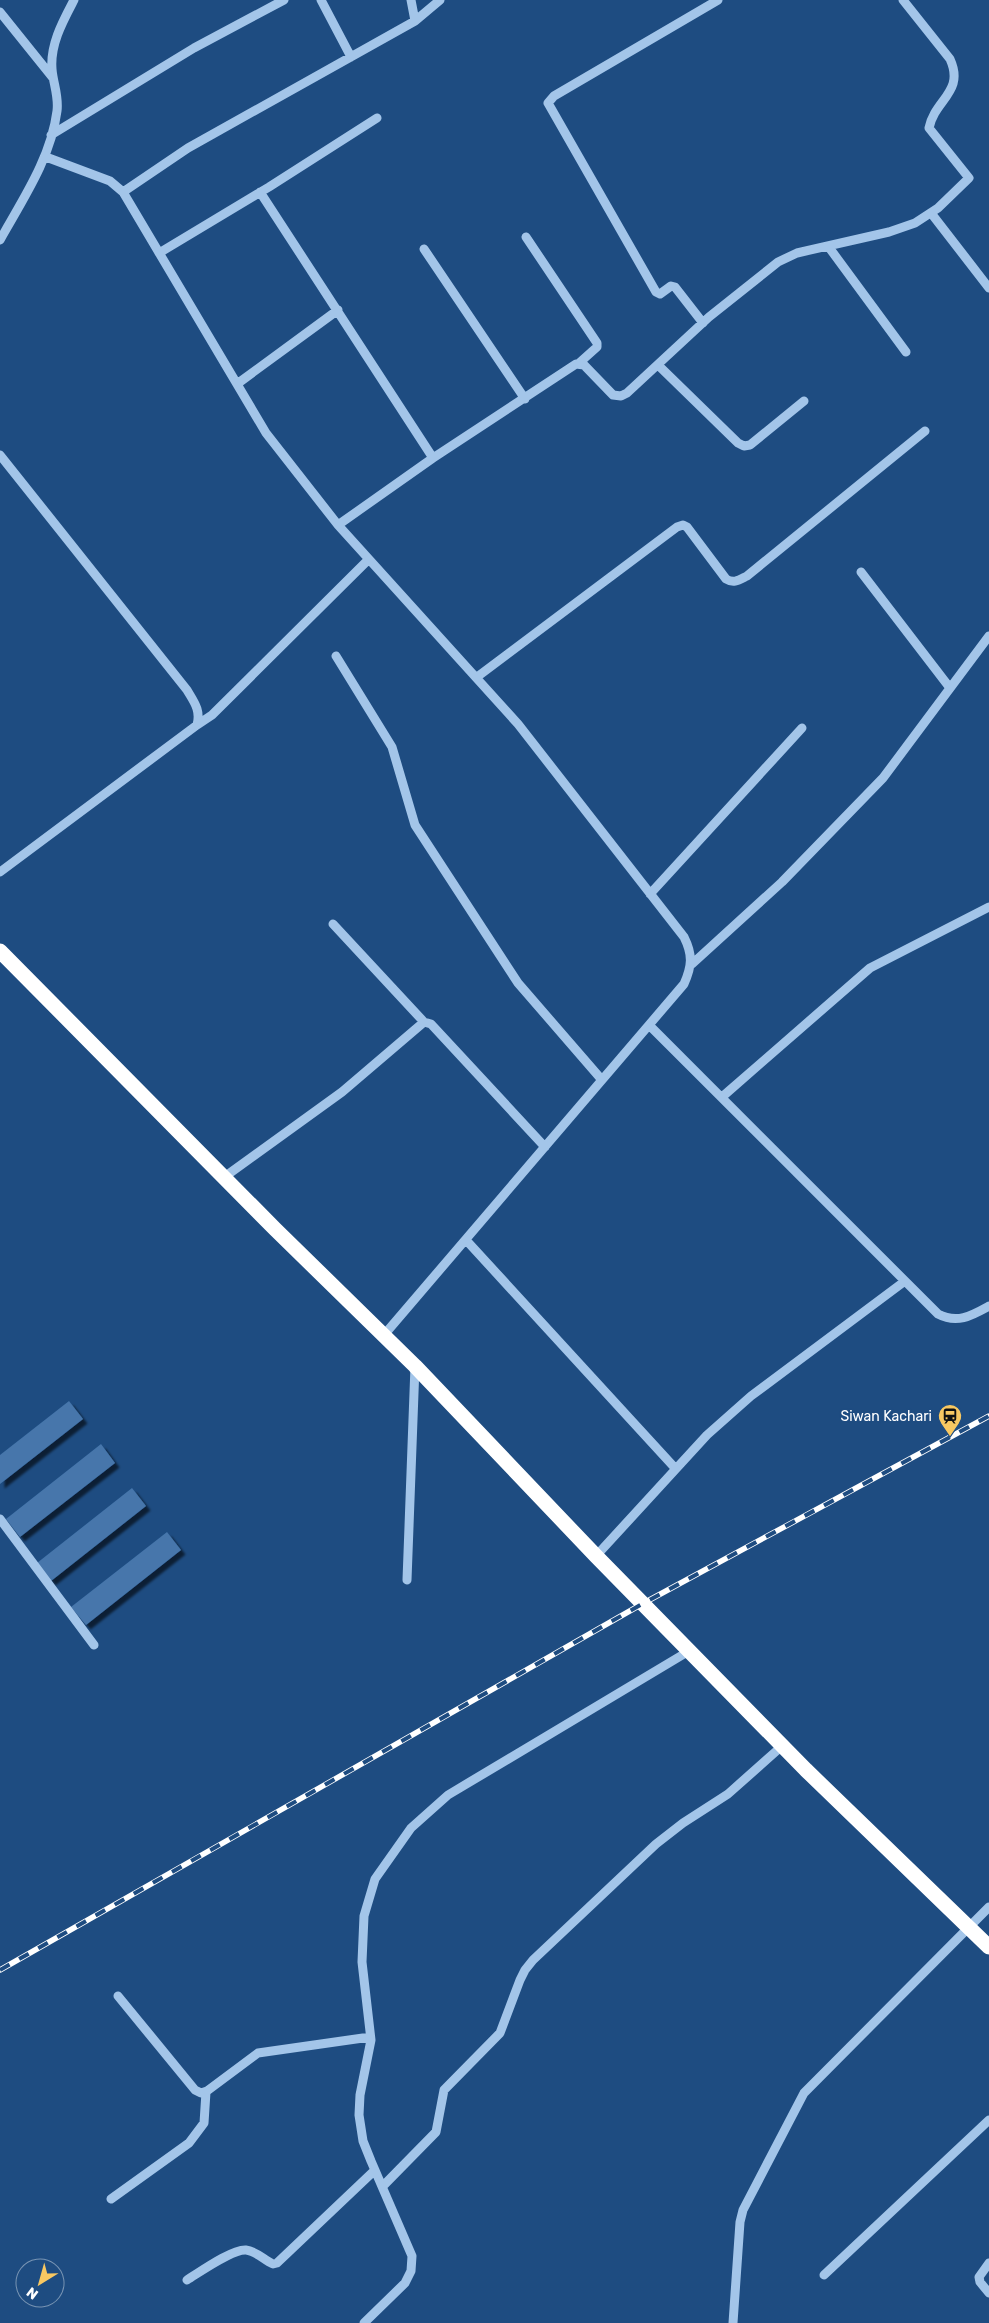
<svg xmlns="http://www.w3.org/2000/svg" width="989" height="2323" font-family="Rubik,sans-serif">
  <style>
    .building { fill: #4676ab; filter: url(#shadow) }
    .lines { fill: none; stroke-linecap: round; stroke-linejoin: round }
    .minor { stroke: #a3c5e9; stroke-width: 9 }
    .highway { stroke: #fff; stroke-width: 15 }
    .rail-casing { stroke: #fff; stroke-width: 5.5 }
    .rail { stroke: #1e4c81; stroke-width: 4; stroke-dasharray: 11; stroke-linecap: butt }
    .labels { text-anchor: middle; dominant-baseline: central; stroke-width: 4; stroke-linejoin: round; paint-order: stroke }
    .poi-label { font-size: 14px; fill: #fff; stroke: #1e4c81; text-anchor: end }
  </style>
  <defs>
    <filter id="shadow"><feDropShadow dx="4.5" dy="4.5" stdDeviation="1" flood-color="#0009"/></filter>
  </defs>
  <rect width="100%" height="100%" fill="#1e4c81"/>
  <path class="building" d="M69,1401L83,1419L0,1484V1455Z
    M101,1444L115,1463L20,1537L6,1519Z
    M132,1488L146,1506L51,1581L37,1563Z
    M167,1532L181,1550L86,1625L71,1607Z"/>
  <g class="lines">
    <path class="minor" d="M321,0L351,57
      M411,0L415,21
      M0,12L53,78
      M51,135L194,48L284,0
      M46,157L110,181L123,192L266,433L338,525L518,724L684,937C693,955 692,966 684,984L384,1335
      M123,192L188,148L415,21L440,0
      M260,192L433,458
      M931,213L989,288
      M526,237L597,343V347L578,364
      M0,240C23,199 51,158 57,111C59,96 53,83 52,69C50,44 63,21 74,0
      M828,246L906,352
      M424,249L525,399
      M159,253L269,187L377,118
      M703,323L675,287L671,286L660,294L656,292L548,103L554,96L718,0
      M658,365L738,443L744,446L750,445L804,401
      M237,384L338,310
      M0,455L187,690C194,702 201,710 197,725L0,872
      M338,525L433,458L576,364L584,365L613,395L621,396L627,393L709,317L778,262L797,253L889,232L915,223L938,208L969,178L929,128C935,99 965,92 950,59L903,0
      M861,572L950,688
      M336,656L392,747L415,825L518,983L602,1080
      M477,677L677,527L683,525L687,527L726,579C734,584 739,580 747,576L925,431
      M197,725L212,715L368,560
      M650,894L802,728
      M333,924L424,1022
      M692,964L782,882L883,778L989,636
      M649,1025L938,1314C957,1324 971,1316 989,1306
      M722,1097L870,968L989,907
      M223,1178L342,1092L424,1022L431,1024L545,1147
      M466,1240L675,1468
      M0,1519L94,1645
      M596,1556L707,1435L751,1396L905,1281
      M407,1580L415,1366
      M118,1996L195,2090L201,2093L207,2091L258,2053L370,2037
      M383,2186L436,2132L444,2090L500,2033L520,1980L525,1970L533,1960L656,1844L683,1823L728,1794L782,1746
      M111,2199L189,2143L204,2123L206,2092
      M989,2263L979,2277L980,2282L989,2293
      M824,2275L989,2120
      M187,2280C200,2272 232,2249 246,2250C256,2251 264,2260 273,2264L277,2263L375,2170
      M364,2323L405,2283L411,2271L412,2256L371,2161L363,2141L359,2115L360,2095L371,2040L362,1962L364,1916L375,1879L411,1828L448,1795L689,1651
      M733,2323L740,2222L743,2210L804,2093L989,1907"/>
    <path class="highway" d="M0,951L275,1229L415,1366L596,1556L806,1770L989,1947"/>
    <g class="rail-casing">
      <path id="rail" d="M0,1970L642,1604L989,1416"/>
    </g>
    <use href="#rail" class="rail"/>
  </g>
  <defs>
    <g id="station-pin" transform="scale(1.25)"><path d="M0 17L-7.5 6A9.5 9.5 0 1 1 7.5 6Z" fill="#f8c862" stroke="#1e4c81"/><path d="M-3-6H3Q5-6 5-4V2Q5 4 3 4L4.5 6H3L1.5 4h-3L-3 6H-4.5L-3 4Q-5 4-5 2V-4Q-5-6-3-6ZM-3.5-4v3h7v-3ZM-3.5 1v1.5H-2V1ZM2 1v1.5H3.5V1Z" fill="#111"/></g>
  </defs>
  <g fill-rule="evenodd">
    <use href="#station-pin" x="950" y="1416"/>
  </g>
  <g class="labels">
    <g class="poi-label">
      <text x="932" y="1416">Siwan Kachari</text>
    </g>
  </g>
  <g transform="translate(40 2283) rotate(217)"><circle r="24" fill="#1e4c81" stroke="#7894b3"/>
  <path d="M0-4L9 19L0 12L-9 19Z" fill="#f8c862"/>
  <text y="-8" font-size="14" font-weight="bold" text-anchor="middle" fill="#ffffff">N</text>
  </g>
</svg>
